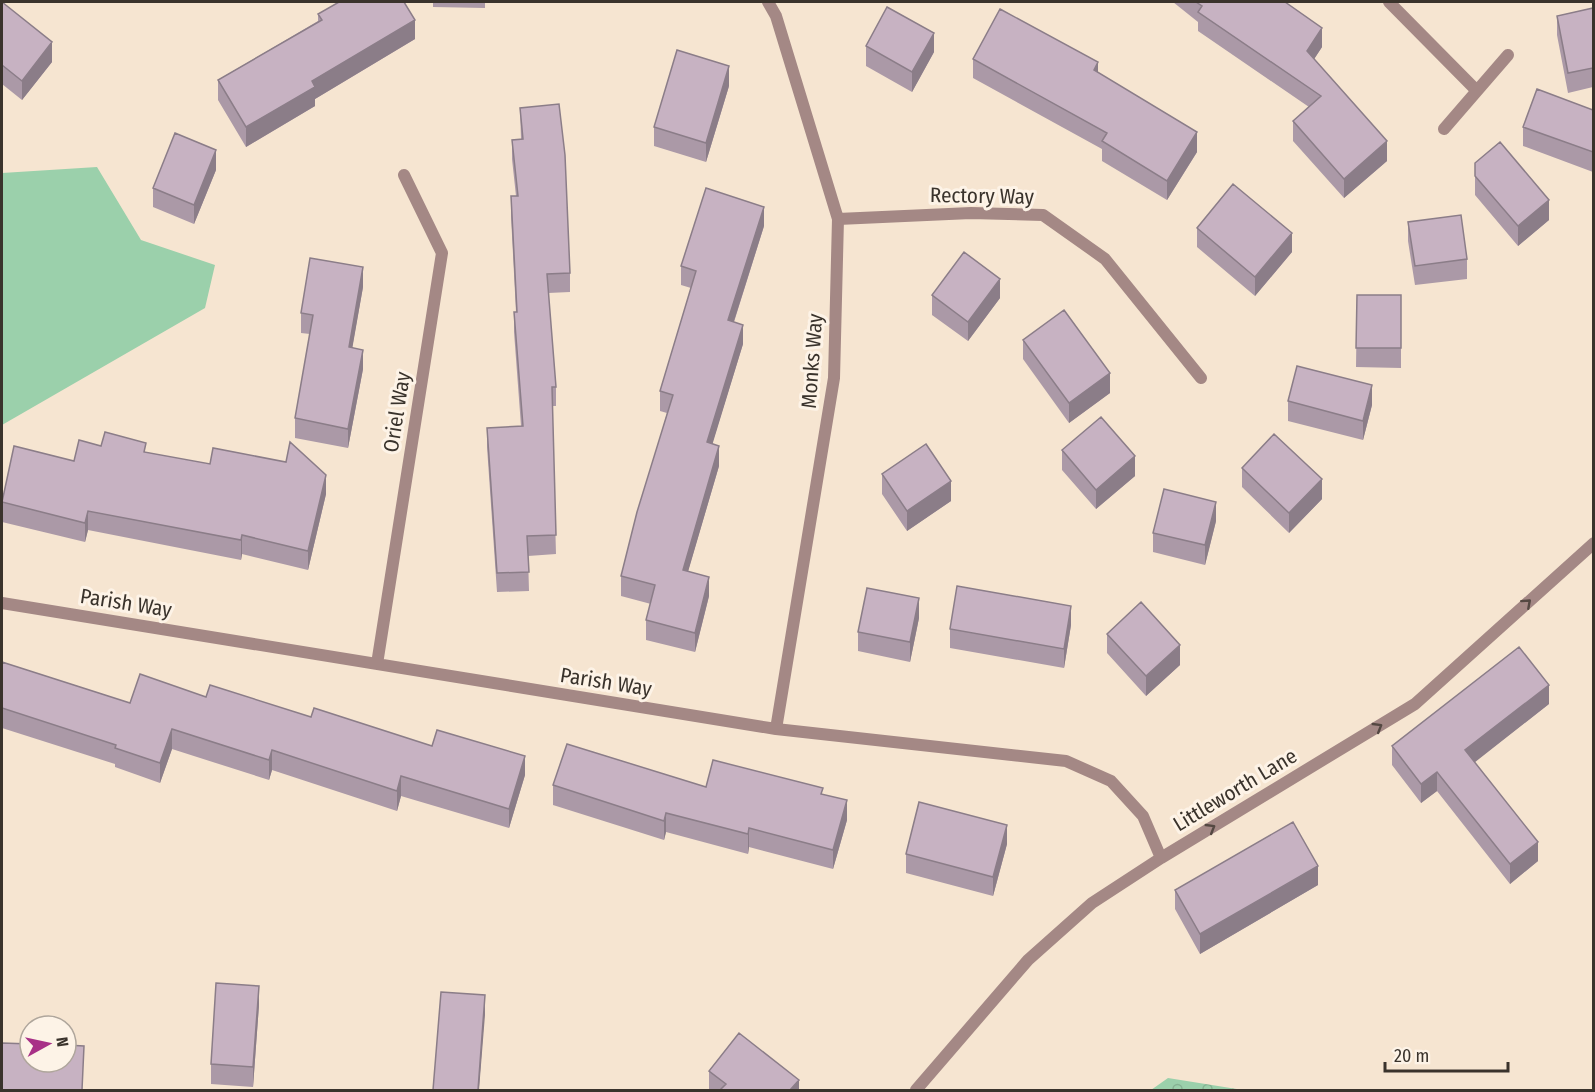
<svg xmlns="http://www.w3.org/2000/svg" width="1595" height="1092" font-family="'Fira Sans Condensed',sans-serif">
  <style>
    .grass { fill: #9bd0ab }
    .forest { fill: url(#forest-crowns) }
    .lines { fill: none; stroke-linecap: round; stroke-linejoin: round }
    .street { stroke: #a48885; stroke-width: 12 }
    .wall { fill: #ab99a7 }
    .shaded-wall { fill: #8b7d88 }
    .building { fill: #c7b2c2; stroke: #8b7d88; stroke-width: 1.5 }
    .oneway { stroke: #544842 }
    .labels { text-anchor: middle; dominant-baseline: central; stroke-width: 6; stroke-linejoin: round; paint-order: stroke }
    .street-label { font-size: 21px; fill: #3a332c; stroke: #fdf3e7 }
  </style>
  <defs>
    <pattern id="forest-crowns" width="20" height="18" patternUnits="userSpaceOnUse" patternTransform="scale(1.5)"><rect width="20" height="18" fill="#9bd0ab"/><path d="M2 6a3 3 0 1 1 6 0M12 15a3 3 0 1 1 6 0" fill="none" stroke="#86b393"/></pattern>
  </defs>
  <rect width="100%" height="100%" fill="#f6e5d1"/>
  <path class="grass" d="M97,167L141,240L215,265L205,308L2,425V173Z"/>
  <path class="forest" d="M1168,1078L1243,1090H1151Z"/>
  <g class="lines">
    <path class="street" d="M768,2L776,16L838,219L834,378L776,729
      M1389,2L1477,91
      M1444,129L1508,55
      M838,219L971,213L1043,215L1105,259L1201,378
      M2,603L776,729L1066,761L1111,781L1143,816L1161,858
      M377,664L442,253L404,175
      M916,1090L1028,960L1092,903L1161,858L1415,704L1594,543"/>
  </g>
  <path class="wall" d="M2,2L52,62L22,100L2,84Z
    M433,2H485V8L433,7Z
    M1173,2H1285L1322,47L1314,59L1387,161L1344,198L1293,141V121L1309,107L1198,31V22Z
    M1593,8V87L1568,93L1557,35V16Z
    M318,14L415,39L315,99V106L246,147L218,100V80L318,21Z
    M866,46L934,52L912,92L866,66Z
    M973,59L1098,72L1197,152L1167,200L1102,161V149L973,78Z
    M729,86L706,162L654,146V127Z
    M520,108L570,273V292L548,293L556,387V406H552L556,554L528,556L529,591L497,592L487,447V428L521,426L514,332V312H516L511,216V196H516L512,159V140L521,139Z
    M1593,110V172L1523,146V127Z
    M1475,163L1549,220L1518,246L1475,195Z
    M216,170L194,224L153,207V188Z
    M1408,222L1467,259V279L1415,285L1408,241Z
    M764,226L734,322L743,344L712,444L719,466L688,571L709,596L695,652L646,640V620L651,604L621,596V576L667,413L660,411V391L691,288L681,285V266Z
    M1197,228L1292,252L1255,296L1197,247Z
    M363,287L352,348L363,369L348,448L295,438V418L310,334L301,333V313Z
    M932,295L1000,298L968,341L932,315Z
    M1357,295H1401V368L1356,367Z
    M1023,340L1110,393L1069,423L1023,359Z
    M1288,401L1372,405L1363,440L1288,421Z
    M101,446L146,452L326,494L308,570L242,554L241,560L88,530L85,542L2,522V499Z
    M1062,450L1135,476L1096,509L1062,470Z
    M1242,468L1322,499L1289,533L1242,487Z
    M882,474L951,501L907,531L882,494Z
    M1216,521L1205,565L1153,552V533Z
    M919,618L910,662L858,651V632Z
    M1071,625L1064,668L950,648V629Z
    M1107,634L1180,665L1146,696L1107,653Z
    M2,662L130,703L206,697L311,717L525,775L509,828L401,796L397,811L272,770L269,780L172,749L160,783L115,767V764L2,728Z
    M1549,704L1474,762L1538,861L1510,884L1437,791L1421,803L1392,765V746Z
    M553,785L706,787L823,794L847,820L833,869L749,847L748,854L666,832L664,840L553,805Z
    M1007,844L993,896L906,873V854Z
    M1318,885L1200,954L1175,909V890Z
    M259,1005L253,1087L211,1084V1064Z
    M709,1071L799,1090H709Z"/>
  <path class="shaded-wall" d="M415,20V39L315,99V106L246,147V127L312,81Z
    M1322,28V47L1307,70V51Z
    M934,33V52L912,92V72Z
    M52,42V62L22,100V81Z
    M1098,62V82L1094,70Z
    M729,66V86L706,162V143Z
    M1197,132V152L1167,200V181Z
    M1387,141V161L1344,198V179Z
    M216,150V170L194,224V205Z
    M1549,200V220L1518,246V226Z
    M764,207V226L728,340V320Z
    M1292,233V252L1255,296V277Z
    M363,267V287L349,367V347Z
    M1000,279V298L968,341V322Z
    M743,325V344L707,462V442Z
    M363,350V369L348,448V429Z
    M1110,373V393L1069,423V403Z
    M1372,385V405L1363,440V421Z
    M719,446V466L683,589V570Z
    M1135,456V476L1096,509V490Z
    M326,475V494L308,570V551Z
    M1322,479V499L1289,533V513Z
    M951,481V501L907,531V511Z
    M1216,502V521L1205,565V545Z
    M88,511V530L85,542V523Z
    M242,535V554L241,560V540Z
    M709,577V596L695,652V633Z
    M919,598V618L910,662V642Z
    M1071,606V625L1064,668V649Z
    M1180,645V665L1146,696V676Z
    M1549,685V704L1465,770V750Z
    M172,729V749L160,783V763Z
    M272,750V770L269,780V760Z
    M525,756V775L509,828V809Z
    M1437,772V791L1421,803V784Z
    M401,776V796L397,811V791Z
    M847,800V820L833,869V850Z
    M666,813V832L664,840V821Z
    M1007,825V844L993,896V877Z
    M749,828V847L748,854V834Z
    M1538,842V861L1510,884V864Z
    M1318,866V885L1200,954V934Z
    M259,986V1005L253,1087V1067Z
    M485,995V1015L479,1090H478Z
    M799,1080V1090H790Z"/>
  <path class="building" d="M2,2L52,42L22,81L2,65Z
    M339,2H404L415,20L312,81L315,87L246,127L218,80L322,20L318,14Z
    M1196,2H1285L1322,28L1307,51L1387,141L1344,179L1293,121L1321,96L1198,12L1202,6Z
    M887,7L934,33L912,72L866,46Z
    M1593,8V68L1568,73L1557,16Z
    M1000,9L1098,62L1094,70L1197,132L1167,181L1102,141L1107,133L973,59Z
    M677,50L729,66L706,143L654,127Z
    M1537,89L1593,110V152L1523,127Z
    M559,104L565,155L570,273L547,274L556,387H552L556,535L527,536L529,572L497,573L487,428L523,426L514,312H517L511,196H518L512,140L523,139L520,108Z
    M175,133L216,150L194,205L153,188Z
    M1500,142L1549,200L1518,226L1475,176V163Z
    M1233,184L1292,233L1255,277L1197,228Z
    M706,188L764,207L728,320L743,325L707,442L719,446L683,570L709,577L695,633L646,620L655,585L621,576L637,512L673,395L660,391L696,271L681,266Z
    M1461,215L1467,259L1415,266L1408,222Z
    M964,252L1000,279L968,322L932,295Z
    M310,258L363,267L349,347L363,350L348,429L295,418L313,315L301,313Z
    M1357,295H1401V348H1356Z
    M1064,310L1110,373L1069,403L1023,340Z
    M1297,366L1372,385L1363,421L1288,401Z
    M1101,417L1135,456L1096,490L1062,450Z
    M105,432L146,443L144,452L210,464L213,448L286,462L290,442L326,475L308,551L242,535L241,540L88,511L85,523L2,502L14,446L74,461L79,440L101,446Z
    M1274,434L1322,479L1289,513L1242,468Z
    M926,444L951,481L907,511L882,474Z
    M1164,489L1216,502L1205,545L1153,533Z
    M957,586L1071,606L1064,649L950,629Z
    M867,588L919,598L910,642L858,632Z
    M1141,602L1180,645L1146,676L1107,634Z
    M1519,647L1549,685L1465,750L1538,842L1510,864L1437,772L1421,784L1392,746Z
    M2,662L130,703L140,674L206,697L210,685L311,717L314,708L432,746L437,730L525,756L509,809L401,776L397,791L272,750L269,760L172,729L160,763L115,748L116,745L2,708Z
    M567,744L706,787L713,760L823,788L821,794L847,800L833,850L749,828L748,834L666,813L664,821L553,785Z
    M919,802L1007,825L993,877L906,854Z
    M1293,822L1318,866L1200,934L1175,890Z
    M216,983L259,986L253,1067L211,1064Z
    M441,992L485,995L478,1090H433Z
    M739,1033L799,1080L790,1090H720L726,1084L709,1071Z
    M2,1043L30,1044V1062H66V1045L84,1046L82,1090H2Z"/>
  <defs><path id="oneway-chevron" d="M-2-3.5L2.5 0L-2 3.5" fill="none" stroke-width="1.6" stroke-linecap="round" stroke-linejoin="round" transform="scale(1.5)"/></defs>
  <g class="oneway">
    <use href="#oneway-chevron" transform="translate(1527 603) rotate(-42)"/>
    <use href="#oneway-chevron" transform="translate(1378 727) rotate(-31)"/>
    <use href="#oneway-chevron" transform="translate(1211 828) rotate(-31)"/>
  </g>
  <g class="labels">
    <g class="street-label">
      <text transform="translate(982 196) rotate(1)">Rectory Way</text>
      <text transform="translate(812 361) rotate(-86)">Monks Way</text>
      <text transform="translate(397 412) rotate(-81)">Oriel Way</text>
      <text transform="translate(126 603) rotate(9)">Parish Way</text>
      <text transform="translate(606 682) rotate(9)">Parish Way</text>
      <text transform="translate(1235 790) rotate(-31)">Littleworth Lane</text>
    </g>
  </g>
  <rect width="1595" height="1092" fill="none" stroke="#3a332c" stroke-width="6"/>
  <g transform="translate(48 1044) rotate(82)"><circle r="28" fill="#fdf3e7" stroke="#afa69c" stroke-width="1.5"/>
  <path d="M0-4.5L10 22L0 15L-10 22Z" fill="#a83087"/>
  <text y="-9" font-size="16" font-weight="bold" text-anchor="middle" fill="#3a332c">N</text>
  </g>
  <path d="M1385 1062v9h123v-9" fill="none" stroke="#3a332c" stroke-width="3"/>
  <text x="1394" y="1062" font-size="18" fill="#3a332c" stroke="#fdf3e7" stroke-width="4.5" paint-order="stroke">20 m</text>
</svg>
